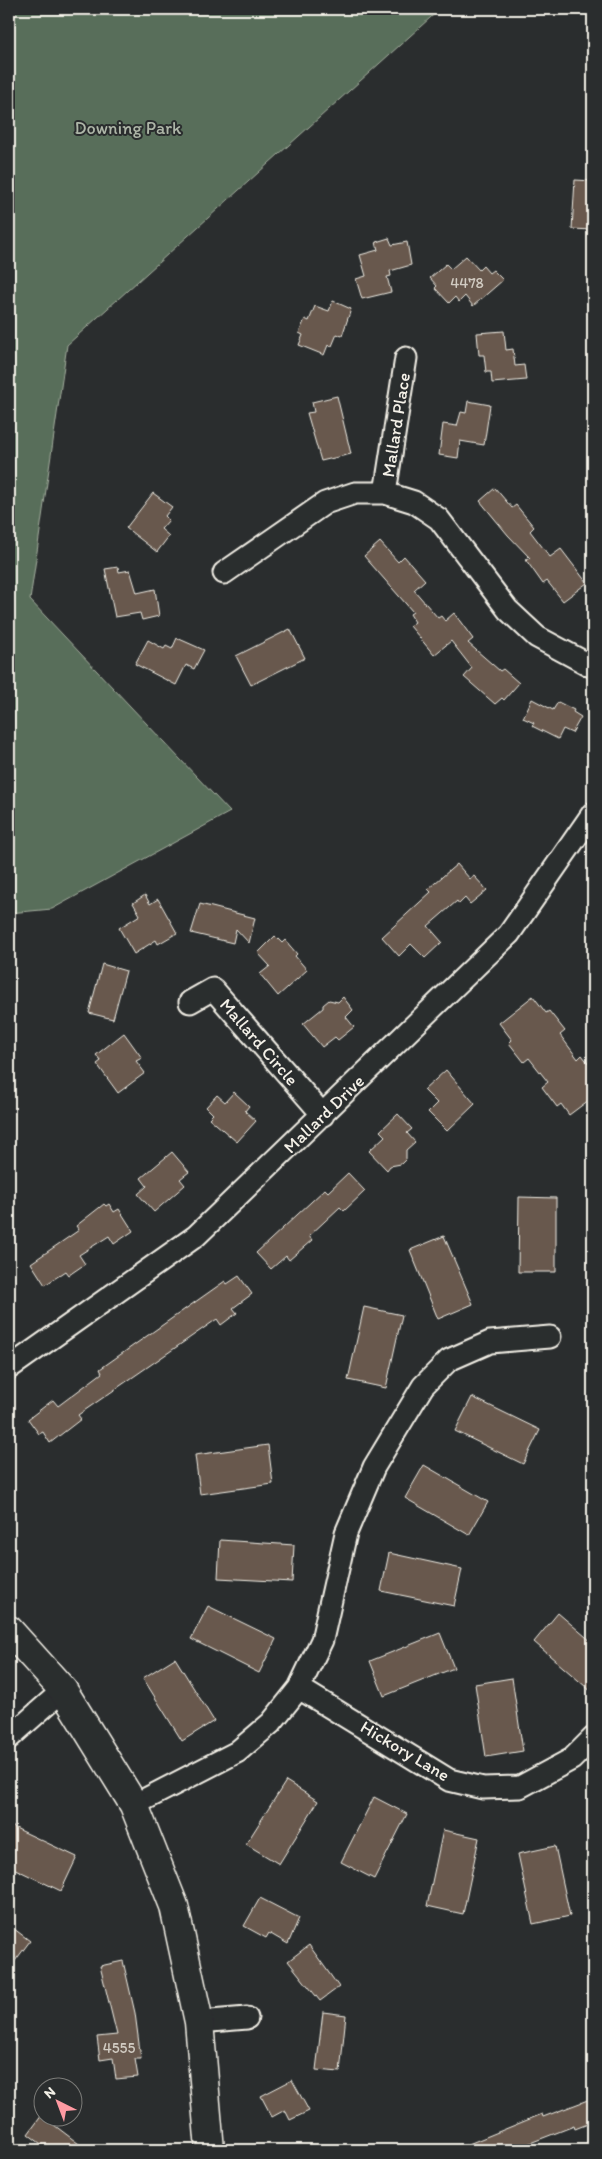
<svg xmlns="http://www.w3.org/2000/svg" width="602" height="2159" font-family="Itim,sans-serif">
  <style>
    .green { fill: #596e5a; stroke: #a6b0a1 }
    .building { fill: #67584e; stroke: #f4f1e8 }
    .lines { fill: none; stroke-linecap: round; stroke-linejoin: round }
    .street-casing { stroke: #f4f1e8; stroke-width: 25 }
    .secondary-casing { stroke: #f4f1e8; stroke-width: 31 }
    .street { stroke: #2a2d2e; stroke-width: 21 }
    .secondary { stroke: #2a2d2e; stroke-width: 28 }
    .labels { text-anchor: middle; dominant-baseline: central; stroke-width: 4; stroke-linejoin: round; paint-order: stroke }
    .number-label { font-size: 15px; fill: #d1cbc2 }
    .park-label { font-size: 18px; fill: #aeb6a8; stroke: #2a2d2e }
    .street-label { font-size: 18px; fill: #f4f1e8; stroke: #2a2d2e }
  </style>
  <rect width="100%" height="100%" fill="#2a2d2e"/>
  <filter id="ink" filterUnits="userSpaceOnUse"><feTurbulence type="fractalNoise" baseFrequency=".02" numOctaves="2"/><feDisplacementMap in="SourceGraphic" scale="10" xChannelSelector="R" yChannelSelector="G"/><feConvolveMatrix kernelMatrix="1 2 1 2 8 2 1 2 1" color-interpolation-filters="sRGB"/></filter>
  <g filter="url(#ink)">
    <path class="green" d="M9,9H440L67,345L30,600L230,812L52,909L9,913Z"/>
    <path class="building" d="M575,180L593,181V230L572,229Z
      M389,238L392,245L407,242L411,265L390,271L391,276L387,277L391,292L362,299L356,279L366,276L360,255L378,250L376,242Z
      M466,256L479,270L483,266L489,273L493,270L503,280L473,306L465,296L459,302L455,297L449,303L435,288L437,286L430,278L446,264L451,269Z
      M333,301L351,309L342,336L337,334L332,346L328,345L324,355L299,345L303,335L299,333L305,319L309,321L315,306L329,311Z
      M504,331L506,350L513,349L515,366L524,365L526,380L492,383L491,372H486L484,355H479L477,333Z
      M337,396L351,454L321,461L307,413L314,412L312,402Z
      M468,401L490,405L484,445L460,441L458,458L439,455L443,424L457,426L461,412L466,413Z
      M495,488L512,508L516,505L534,527L530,531L550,557L561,549L587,583L563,601L547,581L543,584L526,560L530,558L508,535L480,501Z
      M153,493L172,507L165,516L169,520L161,529L169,536L157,552L126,528Z
      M380,542L398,562L404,556L425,580L414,590L438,618L441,616L445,621L454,613L473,639L468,643L500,671L503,669L519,683L504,700L502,698L495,704L464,677L472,668L451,641L434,655L410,626L415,622L410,614L413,612L364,556Z
      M118,567L119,572L130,570L137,593L155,589L159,616L142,620L140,613L115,617L105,569Z
      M290,629L305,658L251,685L236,656Z
      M177,638L204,650L194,669L186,665L176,685L135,664L148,640L164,649L166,646L172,649Z
      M532,699L553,710L558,702L574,710L573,712L581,717L572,733L563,729L558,739L532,726L534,723L523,718Z
      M457,864L470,879L474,876L487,890L470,904L465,898L459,904L457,901L428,926L442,942L425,958L411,944L399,956L382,937L431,892L428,889Z
      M145,895L150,904L158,899L177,933L158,944L156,940L134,954L119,928L140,915L133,903Z
      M200,904L255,918L249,943L236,929L233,943L191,933Z
      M275,936L282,943L285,940L297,954L295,956L307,970L278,996L260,974L270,966L258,953Z
      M102,964L126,971L113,1019L89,1013Z
      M533,996L546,1013L549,1011L565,1031L560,1035L578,1059L582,1055L593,1069V1097L569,1115L561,1104L557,1107L542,1087L548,1082L529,1058L524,1062L509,1043L512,1040L499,1023Z
      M343,997L353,1010L346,1017L354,1027L338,1040L335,1037L322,1047L303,1024L323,1008V1005L329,1000L338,1002Z
      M124,1033L142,1058L136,1061L145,1073L118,1093L97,1064L101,1061L96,1055Z
      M446,1070L475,1104L447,1131L428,1112L437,1103L424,1090Z
      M234,1092L249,1106L245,1111L256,1121L237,1142L209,1118L213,1114L206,1107L217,1095L225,1102Z
      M398,1114L412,1129L407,1133L415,1142L406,1150V1159L401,1164L390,1166L387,1170L369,1151L385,1136L380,1131Z
      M172,1152L189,1172L180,1179L185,1185L154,1212L138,1194L147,1186L141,1178Z
      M348,1173L365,1191L344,1211L340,1207L309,1236L312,1240L289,1260L286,1256L271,1269L256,1253L325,1189L328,1192Z
      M519,1197L556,1198V1272H518Z
      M104,1204L106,1206L109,1204L114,1212L119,1209L133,1231L114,1244L109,1236L79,1255L85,1264L69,1275L66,1271L45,1285L31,1263L79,1230L76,1226Z
      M444,1236L473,1304L438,1319L410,1250Z
      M239,1276L252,1294L233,1308L237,1313L221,1325L217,1319L78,1415L81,1419L50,1443L43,1432L39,1434L28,1419L53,1400L58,1406L102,1373L100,1369L225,1281L227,1284Z
      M364,1307L402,1315L386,1388L348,1380Z
      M472,1397L540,1430L523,1464L455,1431Z
      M268,1445L273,1484L200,1494L195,1455Z
      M424,1465L488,1502L469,1535L405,1498Z
      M220,1540L294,1545L292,1582L218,1578Z
      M389,1553L462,1569L454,1606L381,1591Z
      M208,1606L276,1639L259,1673L191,1639Z
      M558,1613L593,1643V1693L534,1642Z
      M440,1633L454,1668L384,1696L370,1661Z
      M175,1658L214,1721L182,1741L143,1678Z
      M512,1678L523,1751L486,1757L475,1684Z
      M286,1781L318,1801L279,1864L246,1844Z
      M374,1797L407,1814L374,1879L341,1862Z
      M9,1825L77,1857L61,1891L9,1866Z
      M443,1830L479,1838L463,1914L427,1906Z
      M555,1846L570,1916L533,1924L518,1854Z
      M260,1898L299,1918L288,1944L269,1933L266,1938L244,1926Z
      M9,1925L30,1941L9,1969Z
      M309,1945L339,1987L320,2001L288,1961Z
      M123,1961L135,2013L141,2059H135L138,2077L116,2079L113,2058L100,2060L97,2037L117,2035L100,1966Z
      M323,2012L346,2015L340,2072L316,2070Z
      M292,2080L309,2111L290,2120L285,2110L272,2117L261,2096Z
      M593,2098V2122L575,2129L574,2126L512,2150H454L542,2114L543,2117Z
      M42,2115V2116L87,2150H49L28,2134Z"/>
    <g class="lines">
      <g class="street-casing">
        <path id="street" d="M385,493L406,358
          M224,573L325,503L355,493H385L414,502L439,519L508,610L537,637L593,667
          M190,1002L213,989L323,1115
          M9,1368L196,1236L509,934L593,813
          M299,1688L449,1780L483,1788L520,1787L572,1759L593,1738
          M9,1738L63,1690
          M134,1805L237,1752L271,1723L299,1688L322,1640L346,1533L374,1467L423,1386L449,1360L490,1342L550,1337
          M199,2022L247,2018"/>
      </g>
      <g class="secondary-casing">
        <path id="secondary" d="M9,1630L63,1690L134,1805L174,1906L199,2022L210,2150"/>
      </g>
      <use href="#street" class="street"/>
      <use href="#secondary" class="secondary"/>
    </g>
  </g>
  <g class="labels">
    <g class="number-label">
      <text x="467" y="283">4478</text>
      <text x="119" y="2048">4555</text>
    </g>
    <g class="park-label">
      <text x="128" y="128">Downing Park</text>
    </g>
    <g class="street-label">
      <text transform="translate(396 425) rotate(-81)">Mallard Place</text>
      <text transform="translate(259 1042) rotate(49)">Mallard Circle</text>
      <text transform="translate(324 1114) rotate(-44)">Mallard Drive</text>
      <text transform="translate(405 1751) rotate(31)">Hickory Lane</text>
    </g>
  </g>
  <rect width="602" height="2159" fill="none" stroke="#2a2d2e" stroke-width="30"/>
  <rect x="15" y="15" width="572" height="2129" fill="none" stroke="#f4f1e8" stroke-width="2" filter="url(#ink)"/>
  <g transform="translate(58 2102) rotate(318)"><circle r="24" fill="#2a2d2e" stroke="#7b7b78"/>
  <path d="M0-4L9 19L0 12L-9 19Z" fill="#ff9aa2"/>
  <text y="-8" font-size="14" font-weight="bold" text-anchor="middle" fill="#f4f1e8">N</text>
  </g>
</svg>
